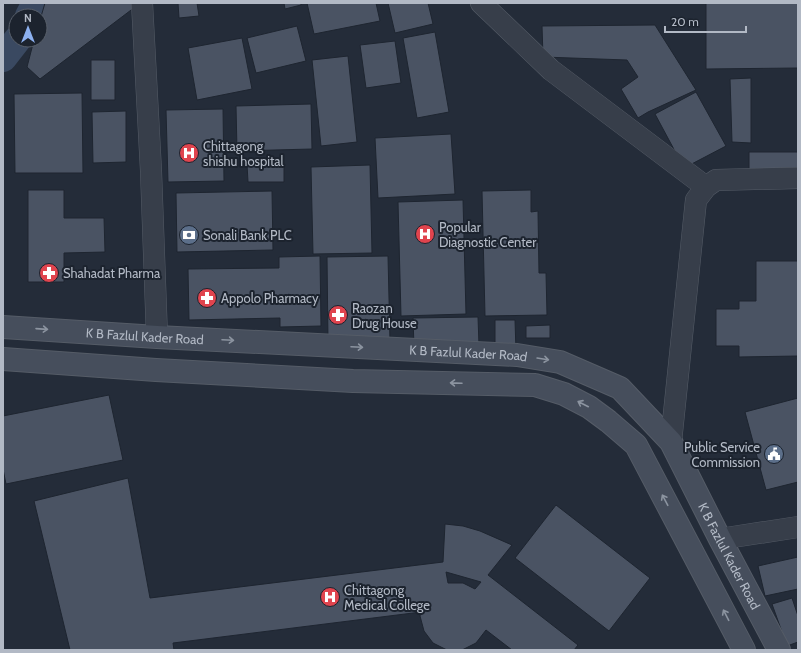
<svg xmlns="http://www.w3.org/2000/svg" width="801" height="653" font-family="Cabin,sans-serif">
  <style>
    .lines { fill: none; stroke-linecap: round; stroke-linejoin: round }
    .canal { stroke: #3a4961; stroke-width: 28 }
    .building { fill: #4a5363; stroke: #1e2530; fill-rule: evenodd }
    .minor-casing { stroke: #555c67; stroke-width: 22 }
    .secondary-casing { stroke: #555c67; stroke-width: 24 }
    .minor { stroke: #373e4a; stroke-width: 21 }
    .secondary { stroke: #464e5c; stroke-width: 22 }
    .oneway { stroke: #8c94a0 }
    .labels { text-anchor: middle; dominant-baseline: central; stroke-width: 4; stroke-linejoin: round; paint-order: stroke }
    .poi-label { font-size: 13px; fill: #b2b9c5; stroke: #1c232e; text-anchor: start }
    .street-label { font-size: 13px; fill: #b2b9c5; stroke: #1c232e }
  </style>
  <rect width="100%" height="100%" fill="#242c39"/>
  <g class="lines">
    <path class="canal" d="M29,16L36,3
      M3,58L17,40"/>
  </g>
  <path class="building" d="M45,3H138L139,4L40,79L27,67L34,40H40V20Z
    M178,3H197L199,16L179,18Z
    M284,3H301V5L285,9Z
    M307,3H376L380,21L314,34Z
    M388,3H428L433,24L395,33Z
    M706,3H798V68L706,69Z
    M655,25L696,90L648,112L638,118L621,89L638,77L627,60L543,57L542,26Z
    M297,26L306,61L256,73L247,38Z
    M435,32L449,112L417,118L403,38Z
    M242,38L252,89L197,100L188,48Z
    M395,41L401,83L366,88L360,45Z
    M348,56L357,142L321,146L312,60Z
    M91,60H115V100H91Z
    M751,78V143L732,142L730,79Z
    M696,92L726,146L684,168L655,114Z
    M82,93L83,173H15L14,94Z
    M311,104L312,149L237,151L236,106Z
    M223,109L224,181L168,182L166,110Z
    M126,111V162L93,163L92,112Z
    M451,134L455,194L378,198L375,138Z
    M749,152H798V173H749Z
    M247,164H284V182H248Z
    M370,165L372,253L313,254L311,167Z
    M28,190H64V218H104L105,252L64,253V282H28Z
    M531,190V212L538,211L539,273H546L547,315L485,316L482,191Z
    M272,191L273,250L177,252L176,193Z
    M463,200L466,314L401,316L398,202Z
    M320,256L321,326L280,327V318L189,320L188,269L279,268V257Z
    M388,256L390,341L328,342L327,257Z
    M756,261H798V356L739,357V346H716V309H739V301H756Z
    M478,317L479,345L414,347L413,318Z
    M495,320H515L516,351L495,352Z
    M550,325V338H526V326Z
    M109,395L123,460L6,484L3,469V416Z
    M798,398V482L766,490L745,412Z
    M128,478L150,598L443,562L445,524L463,526L480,531L512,545L488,575L578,645L574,650H512L486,630L476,643L462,650H447L433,643L424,631L420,616L421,612L173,643L174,650H70L34,501ZM446,572L481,582L475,589L463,583H448Z
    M556,505L650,578L609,631L515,558Z
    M798,557V589L765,596L758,566Z
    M792,598L798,616V642L787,646L772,604Z"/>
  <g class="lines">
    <g class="minor-casing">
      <path id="minor" d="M142,3L151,171L157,337
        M481,3L551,70L706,187
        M671,442L696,200L706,187L716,180L798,178
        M720,539L798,527"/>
    </g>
    <g class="secondary-casing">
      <g id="secondary">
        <path id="s1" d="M3,327L157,337L517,355L560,362L620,388L671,442L720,539L779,650"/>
        <path d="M3,359L156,370L353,381L535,385L564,394L589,407L608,421L636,445L744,650"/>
      </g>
    </g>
    <use href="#minor" class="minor"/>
    <use href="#secondary" class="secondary"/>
  </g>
  <defs><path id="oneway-shaft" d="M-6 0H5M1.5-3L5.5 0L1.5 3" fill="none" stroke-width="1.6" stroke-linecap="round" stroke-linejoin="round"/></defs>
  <g class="oneway">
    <use href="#oneway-shaft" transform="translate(42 329) rotate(4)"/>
    <use href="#oneway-shaft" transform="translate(228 340) rotate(3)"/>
    <use href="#oneway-shaft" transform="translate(357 347) rotate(3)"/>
    <use href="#oneway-shaft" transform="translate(543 359) rotate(9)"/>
    <use href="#oneway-shaft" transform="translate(456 383) rotate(-178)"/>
    <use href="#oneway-shaft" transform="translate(583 404) rotate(-153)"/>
    <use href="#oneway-shaft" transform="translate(665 500) rotate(-118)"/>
    <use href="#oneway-shaft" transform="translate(726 615) rotate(-117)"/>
  </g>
  <defs>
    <g id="hospital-disc" transform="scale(1)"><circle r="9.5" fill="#e0444e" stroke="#1c232e"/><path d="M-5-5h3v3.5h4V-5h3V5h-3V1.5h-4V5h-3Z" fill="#fff"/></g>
    <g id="bank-disc" transform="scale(1)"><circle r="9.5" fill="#5c6f8a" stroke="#1c232e"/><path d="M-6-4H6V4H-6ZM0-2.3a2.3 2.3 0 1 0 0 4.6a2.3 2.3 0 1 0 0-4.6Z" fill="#fff"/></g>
    <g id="pharmacy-disc" transform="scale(1)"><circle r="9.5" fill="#e0444e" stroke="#1c232e"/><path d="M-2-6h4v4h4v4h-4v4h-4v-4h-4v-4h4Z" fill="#fff"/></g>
    <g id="civic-disc" transform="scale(1)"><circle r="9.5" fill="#5c6f8a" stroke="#1c232e"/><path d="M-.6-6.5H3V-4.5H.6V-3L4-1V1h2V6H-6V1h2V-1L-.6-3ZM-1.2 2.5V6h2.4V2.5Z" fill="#fff"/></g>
  </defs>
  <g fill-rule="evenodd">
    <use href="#hospital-disc" x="189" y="153"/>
    <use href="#hospital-disc" x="425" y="234"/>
    <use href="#bank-disc" x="189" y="235"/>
    <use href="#pharmacy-disc" x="49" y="273"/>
    <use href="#pharmacy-disc" x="207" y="298"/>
    <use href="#pharmacy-disc" x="338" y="315"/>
    <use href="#civic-disc" x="774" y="454"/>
    <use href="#hospital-disc" x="330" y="597"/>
  </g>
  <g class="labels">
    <g class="poi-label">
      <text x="203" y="146">Chittagong<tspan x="203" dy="15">shishu hospital</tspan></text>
      <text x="439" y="227">Popular<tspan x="439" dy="15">Diagnostic Center</tspan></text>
      <text x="203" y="235">Sonali Bank PLC</text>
      <text x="63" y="273">Shahadat Pharma</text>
      <text x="221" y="298">Appolo Pharmacy</text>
      <text x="352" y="308">Raozan<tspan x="352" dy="15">Drug House</tspan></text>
      <text x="760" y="447" text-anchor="end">Public Service<tspan x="760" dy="15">Commission</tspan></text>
      <text x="344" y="590">Chittagong<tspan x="344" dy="15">Medical College</tspan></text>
    </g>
    <g class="street-label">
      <text stroke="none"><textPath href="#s1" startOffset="142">K B Fazlul Kader Road</textPath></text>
      <text stroke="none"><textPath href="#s1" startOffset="466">K B Fazlul Kader Road</textPath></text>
      <text stroke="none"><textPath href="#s1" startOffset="826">K B Fazlul Kader Road</textPath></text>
    </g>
  </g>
  <rect width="801" height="653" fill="none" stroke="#b2b9c5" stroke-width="8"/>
  <g transform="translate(28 28)"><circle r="19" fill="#1c232e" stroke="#585f6a"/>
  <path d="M0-3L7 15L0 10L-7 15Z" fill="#8db1f0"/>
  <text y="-6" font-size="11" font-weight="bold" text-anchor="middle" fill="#b2b9c5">N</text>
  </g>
  <path d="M665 26v6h81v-6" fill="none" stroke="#b2b9c5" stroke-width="2"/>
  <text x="671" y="26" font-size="12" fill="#b2b9c5" stroke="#1c232e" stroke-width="3" paint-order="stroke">20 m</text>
</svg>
